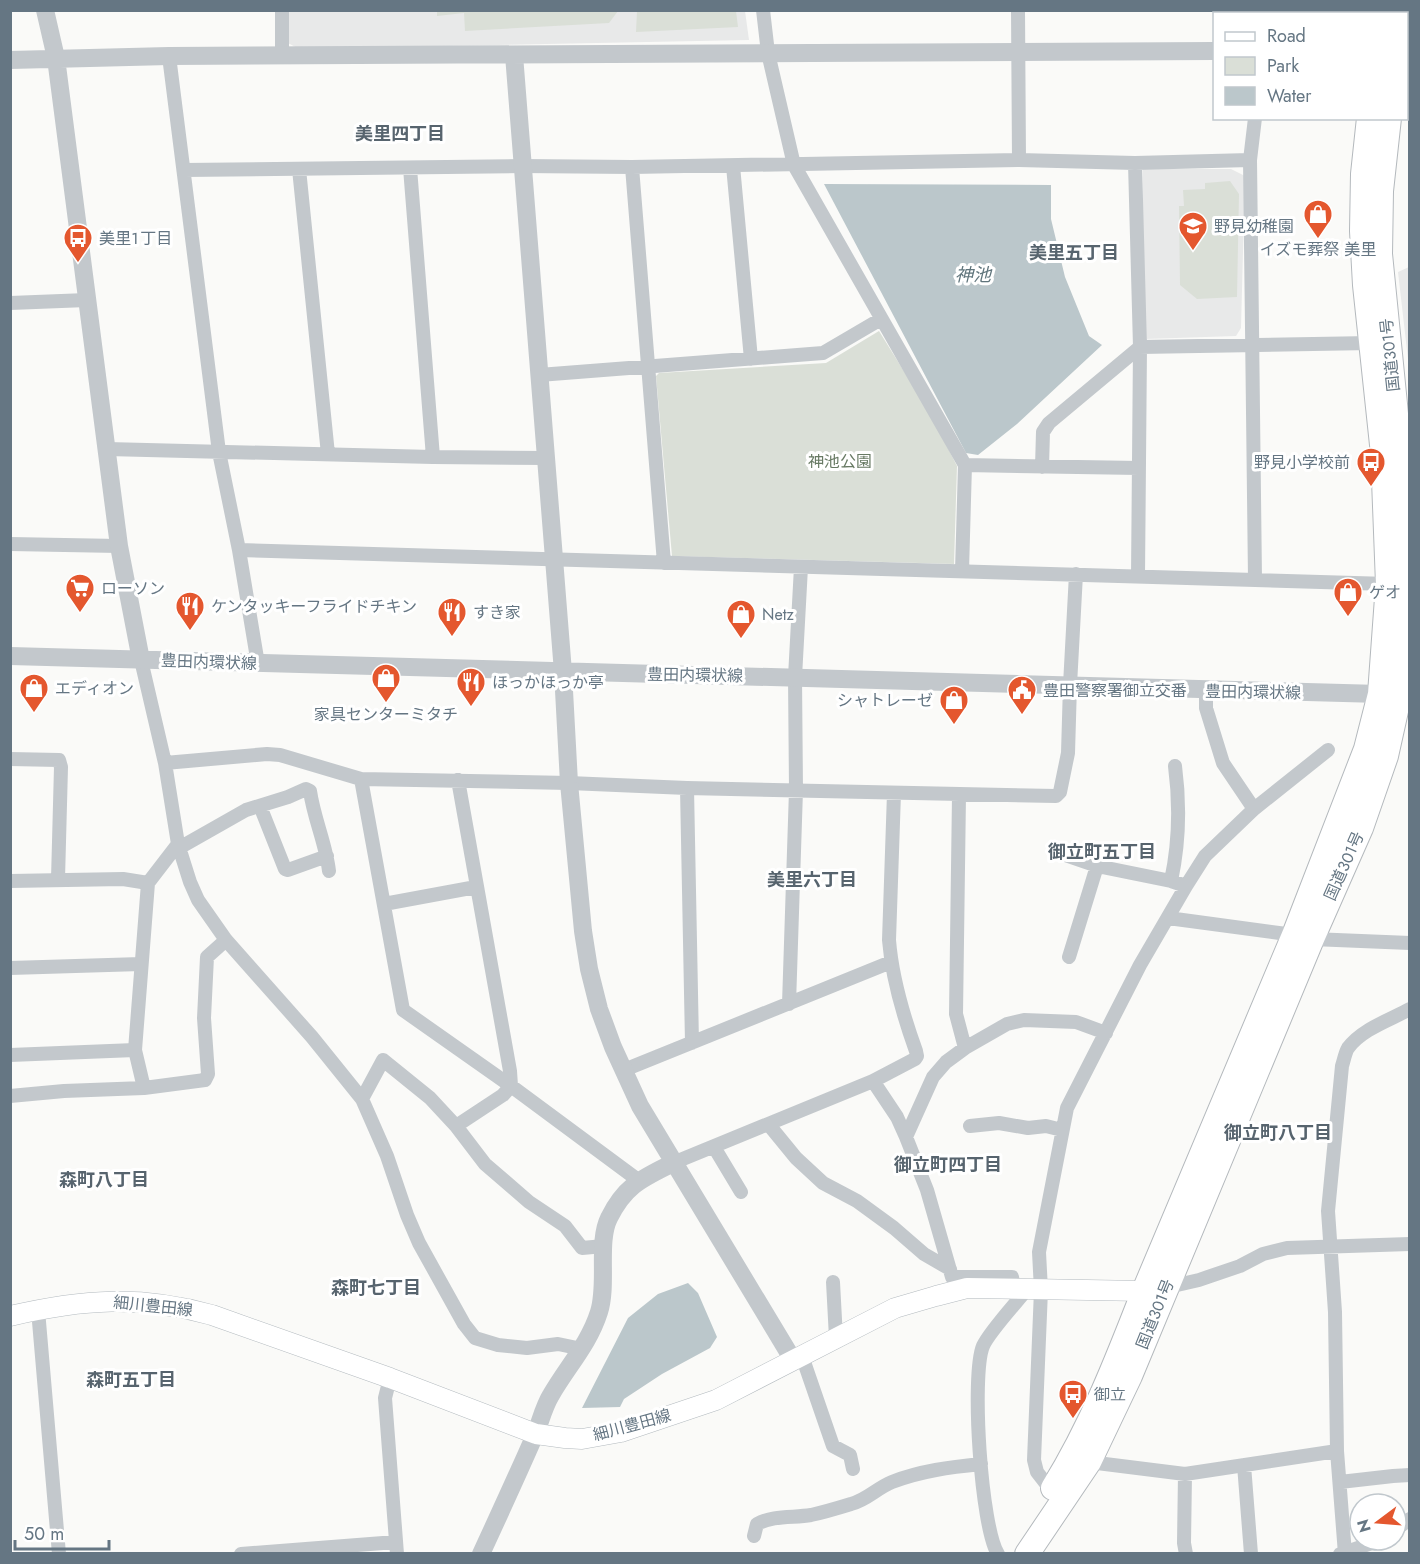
<svg xmlns="http://www.w3.org/2000/svg" width="1420" height="1564" font-family="Jost,'Noto Sans JP',sans-serif">
  <style>
    .built { fill: #e8e9e9 }
    .green { fill: #dadfd7 }
    .water { fill: #bbc7cb }
    .lines { fill: none; stroke-linecap: round; stroke-linejoin: round }
    .secondary-casing { stroke: #b3babf; stroke-width: 21 }
    .trunk-casing { stroke: #b4b9bd; stroke-width: 26 }
    .minor { stroke: #c3c8cc; stroke-width: 14 }
    .tertiary { stroke: #c3c8cc; stroke-width: 18 }
    .secondary { stroke: #fff; stroke-width: 20 }
    .trunk { stroke: #fff; stroke-width: 24 }
    .labels { text-anchor: middle; dominant-baseline: central; stroke-width: 6; stroke-linejoin: round; paint-order: stroke }
    .poi-label { font-size: 16px; fill: #657683; stroke: #fff; text-anchor: start }
    .street-label { font-size: 16px; fill: #657683; stroke: #fff }
    .park-label { font-size: 16px; fill: #687a64; stroke: #fff }
    .neighbourhood-label { font-size: 18px; font-weight: bold; fill: #57646e; stroke: #fff }
    .water-label { font-size: 18px; font-style: italic; fill: #60757c; stroke: #fff }
  </style>
  <rect width="100%" height="100%" fill="#fafaf8"/>
  <path class="built" d="M288,10L745,11L749,40L299,49L288,43Z
    M1143,169H1231L1245,176L1241,328L1236,336L1145,339L1142,333Z
    M1409,267V368L1398,272Z"/>
  <path class="green" d="M437,11V10L618,11L609,23L465,31L464,13L437,16Z
    M637,11H736L738,27L636,32Z
    M1230,181L1239,194L1237,297L1197,299L1180,285L1179,206H1184L1183,190L1205,189V183Z
    M879,331L931,415L957,466L954,564L672,556L656,376L659,373L826,363Z"/>
  <path class="water" d="M824,184L1051,185V219L1065,277L1089,336L1102,345L1017,424L978,455L966,453Z
    M688,1283L698,1293L717,1337L710,1348L662,1374L624,1399L620,1407L582,1408L628,1318L658,1294Z"/>
  <g class="lines">
    <g class="secondary-casing">
      <path id="secondary" d="M10,1316C83,1299 140,1295 212,1315L390,1378L536,1434L565,1438L582,1439L621,1432L716,1400L895,1308L936,1296L967,1288L1144,1291"/>
    </g>
    <g class="trunk-casing">
      <path id="trunk" d="M1380,14V10
        M1400,14V10
        M1053,1488C1091,1427 1118,1358 1144,1291L1294,935L1366,749L1380,694L1388,584L1383,454L1365,285L1362,231L1363,174L1369,118
        M1027,1554L1089,1462L1130,1376L1312,939L1361,828L1386,756L1398,702L1405,640L1407,524L1380,254L1381,191L1389,118"/>
    </g>
    <path class="minor" d="M282,10V56
      M763,10L768,53L794,165L965,465L962,571
      M1018,10L1019,160
      M1265,14L1266,10
      M169,56L219,452L239,550L258,664
      M1255,118L1250,160L1255,579
      M1135,163L1140,347L1138,576
      M733,166L751,359
      M632,167L664,563
      M410,168L433,457
      M299,169L328,454
      M184,170L521,166L632,167L1019,160L1135,163L1250,160
      M10,303L87,300
      M539,375L823,353L881,319
      M107,449L433,457L546,458
      M965,465L1139,468
      M1042,467L1043,432L1049,423L1140,347L1371,343
      M10,544L119,546
      M239,550L1388,584
      M141,660L165,763L178,844L190,882L198,900L226,940L312,1037L362,1099L387,1156L407,1215L419,1243L464,1324L475,1338L498,1345L527,1348L558,1344L582,1349
      M10,759L59,760L61,767L58,879
      M165,763L267,754L280,755L361,779L569,783L687,788L1056,796L1060,792L1068,753L1070,685L1076,574
      M361,779L403,1010L511,1086L638,1180
      M687,788L692,1043
      M959,795L956,1014L965,1048
      M260,806L285,869L288,870L327,856
      M1254,809L1328,750
      M178,844L148,883L135,1050L144,1088L205,1080L208,1074L204,1018L207,957L226,940
      M179,848L246,810L288,797L306,789L310,791C314,819 326,844 329,871
      M1062,854L1097,866L1171,881L1186,886
      M10,881L123,879L148,883
      M1171,881C1179,844 1180,804 1175,766
      M384,904L476,887
      M1168,918L1294,935
      M1312,939L1410,943
      M1069,957L1097,866
      M10,968L141,964
      M789,1004L796,790L795,677L801,567
      M10,1055L135,1050
      M624,1070L891,962
      M873,1081L897,1117L906,1137
      M10,1096L64,1091L144,1088
      M362,1099L383,1060L430,1098L456,1126L485,1164L529,1202L565,1226L582,1248L604,1246
      M769,1125L796,1158L823,1183L857,1201L894,1228L924,1254L950,1269
      M456,1126L503,1095L511,1086L510,1071L458,780
      M970,1126L999,1123L1028,1128L1046,1126L1062,1130
      M714,1147L741,1192
      M673,1163L873,1081L915,1059L917,1056L916,1051C903,1015 892,978 889,940L894,793
      M833,1282L836,1338
      M1014,1288L1012,1277H952L927,1190L906,1137L933,1077L946,1062L965,1048L1007,1024L1024,1020L1076,1022L1106,1033
      M1164,1288L1199,1280L1240,1266L1263,1254L1287,1248L1410,1244
      M38,1310L59,1554
      M802,1356L833,1446L850,1455L853,1469
      M390,1378L385,1398L397,1554
      M1089,1462L1185,1474L1337,1451
      M1244,1465L1251,1554
      M1185,1474L1184,1543L1186,1554
      M1340,1482L1393,1476L1410,1475
      M1051,1490L1037,1472L1034,1460L1041,1290L1039,1252L1067,1108L1140,965L1186,886L1205,856L1254,809L1223,763L1206,708V691
      M1396,1529L1410,1519
      M754,1536L757,1524C773,1515 794,1518 811,1515C825,1512 838,1508 851,1504C867,1500 877,1488 892,1482C920,1471 951,1467 981,1464
      M241,1554L396,1542
      M998,1554C981,1528 971,1375 983,1346C989,1332 1017,1302 1028,1288
      M1340,1554L1381,1540
      M1345,1554L1337,1451L1335,1312L1328,1211L1342,1066C1344,1060 1345,1053 1348,1048C1362,1029 1390,1020 1410,1009"/>
    <path class="tertiary" d="M45,10L56,58L119,546L141,660
      M1406,50L1410,49
      M514,55L563,672L569,783L583,931L589,969L599,1009L613,1047L640,1106L793,1360
      M10,60L169,56L1214,51
      M10,656L1380,694
      M481,1554C499,1515 517,1476 534,1437C540,1424 543,1408 551,1395C567,1367 589,1344 599,1312C608,1284 597,1242 609,1218C625,1185 643,1178 673,1163"/>
    <use href="#secondary" class="secondary"/>
    <use href="#trunk" class="trunk"/>
  </g>
  <defs>
    <g id="shop-pin" transform="scale(1.5)"><path d="M0 17L-7.5 6A9.5 9.5 0 1 1 7.5 6Z" fill="#e4572e" stroke="#fff"/><path d="M-5-2.5h2.3a2.7 3.5 0 0 1 5.4 0H5L5.5 6h-11ZM-1.5-2.5h3a1.5 2.3 0 0 0-3 0Z" fill="#fff"/></g>
    <g id="school-pin" transform="scale(1.5)"><path d="M0 17L-7.5 6A9.5 9.5 0 1 1 7.5 6Z" fill="#e4572e" stroke="#fff"/><path d="M0-5L7-2L0 1L-7-2ZM-4 1L0 2.5L4 1V4Q0 6-4 4Z" fill="#fff"/></g>
    <g id="bus-pin" transform="scale(1.5)"><path d="M0 17L-7.5 6A9.5 9.5 0 1 1 7.5 6Z" fill="#e4572e" stroke="#fff"/><path d="M-5-6H5V4H4V6H2V4H-2V6H-4V4H-5ZM-3.5-4V0h7V-4ZM-3.5 1.2v1.5H-2V1.2ZM2 1.2v1.5H3.5V1.2Z" fill="#fff"/></g>
    <g id="supermarket-pin" transform="scale(1.5)"><path d="M0 17L-7.5 6A9.5 9.5 0 1 1 7.5 6Z" fill="#e4572e" stroke="#fff"/><path d="M-6-5.5h2.5l.6 2H6L4.5 2H-2.5L-4.4-4H-6ZM-1.5 3.2a1.3 1.3 0 1 0 .1 0ZM3 3.2a1.3 1.3 0 1 0 .1 0Z" fill="#fff"/></g>
    <g id="restaurant-pin" transform="scale(1.5)"><path d="M0 17L-7.5 6A9.5 9.5 0 1 1 7.5 6Z" fill="#e4572e" stroke="#fff"/><path d="M-5-6h1v4h1v-4h1v4h1v-4h1v5L-1.5 .5V6h-2V.5L-5-1ZM5-6V6H3V1.5H1.5Q1.5-4 5-6Z" fill="#fff"/></g>
    <g id="civic-pin" transform="scale(1.5)"><path d="M0 17L-7.5 6A9.5 9.5 0 1 1 7.5 6Z" fill="#e4572e" stroke="#fff"/><path d="M-.6-6.5H3V-4.5H.6V-3L4-1V1h2V6H-6V1h2V-1L-.6-3ZM-1.2 2.5V6h2.4V2.5Z" fill="#fff"/></g>
  </defs>
  <g fill-rule="evenodd">
    <use href="#shop-pin" x="1318" y="214"/>
    <use href="#school-pin" x="1193" y="226"/>
    <use href="#bus-pin" x="78" y="238"/>
    <use href="#bus-pin" x="1371" y="462"/>
    <use href="#supermarket-pin" x="80" y="588"/>
    <use href="#shop-pin" x="1348" y="592"/>
    <use href="#restaurant-pin" x="190" y="606"/>
    <use href="#restaurant-pin" x="452" y="612"/>
    <use href="#shop-pin" x="741" y="614"/>
    <use href="#shop-pin" x="386" y="678"/>
    <use href="#restaurant-pin" x="471" y="682"/>
    <use href="#shop-pin" x="34" y="688"/>
    <use href="#civic-pin" x="1022" y="690"/>
    <use href="#shop-pin" x="954" y="700"/>
    <use href="#bus-pin" x="1073" y="1394"/>
  </g>
  <g class="labels">
    <g class="poi-label">
      <text x="1214" y="226">野見幼稚園</text>
      <text x="99" y="238">美里１丁目</text>
      <text x="1318" y="249" text-anchor="middle">イズモ葬祭 美里</text>
      <text x="1350" y="462" text-anchor="end">野見小学校前</text>
      <text x="101" y="588">ローソン</text>
      <text x="1369" y="592">ゲオ</text>
      <text x="211" y="606">ケンタッキーフライドチキン</text>
      <text x="473" y="612">すき家</text>
      <text x="762" y="614">Netz</text>
      <text x="492" y="682">ほっかほっか亭</text>
      <text x="55" y="688">エディオン</text>
      <text x="1043" y="690">豊田警察署御立交番</text>
      <text x="933" y="700" text-anchor="end">シャトレーゼ</text>
      <text x="386" y="714" text-anchor="middle">家具センターミタチ</text>
      <text x="1094" y="1394">御立</text>
    </g>
    <g class="street-label">
      <text transform="translate(1390 355) rotate(-96)">国道301号</text>
      <text transform="translate(209 662) rotate(2)">豊田内環状線</text>
      <text transform="translate(695 675) rotate(1)">豊田内環状線</text>
      <text transform="translate(1253 692) rotate(1)">豊田内環状線</text>
      <text transform="translate(1344 866) rotate(-66)">国道301号</text>
      <text transform="translate(153 1306) rotate(6)">細川豊田線</text>
      <text transform="translate(1155 1314) rotate(-68)">国道301号</text>
      <text transform="translate(632 1425) rotate(-15)">細川豊田線</text>
    </g>
    <g class="park-label">
      <text x="840" y="461">神池公園</text>
    </g>
    <g class="neighbourhood-label">
      <text x="400" y="134">美里四丁目</text>
      <text x="1074" y="253">美里五丁目</text>
      <text x="1102" y="852">御立町五丁目</text>
      <text x="812" y="880">美里六丁目</text>
      <text x="1278" y="1133">御立町八丁目</text>
      <text x="948" y="1165">御立町四丁目</text>
      <text x="104" y="1180">森町八丁目</text>
      <text x="376" y="1288">森町七丁目</text>
      <text x="131" y="1380">森町五丁目</text>
    </g>
    <g class="water-label">
      <text x="973" y="275">神池</text>
    </g>
  </g>
  <rect width="1420" height="1564" fill="none" stroke="#657683" stroke-width="24"/>
  <rect x="1213" y="12" width="195" height="108" fill="#ffffff" stroke="#c1c8cd" stroke-width="1.5"/>
  <rect x="1225" y="32" width="30" height="9" fill="#ffffff" stroke="#c1c8cd" stroke-width="1.5"/>
  <text x="1267" y="42" font-size="18" fill="#657683">Road</text>
  <rect x="1225" y="57" width="30" height="18" fill="#dadfd7" stroke="#c1c8cd" stroke-width="1.5"/>
  <text x="1267" y="72" font-size="18" fill="#657683">Park</text>
  <rect x="1225" y="87" width="30" height="18" fill="#bbc7cb" stroke="#c1c8cd" stroke-width="1.5"/>
  <text x="1267" y="102" font-size="18" fill="#657683">Water</text>
  <g transform="translate(1378 1522) rotate(254)"><circle r="28" fill="#ffffff" stroke="#c1c8cd" stroke-width="1.5"/>
  <path d="M0-4.5L10 22L0 15L-10 22Z" fill="#e4572e"/>
  <text y="-9" font-size="16" font-weight="bold" text-anchor="middle" fill="#657683">N</text>
  </g>
  <path d="M15 1540v9h94v-9" fill="none" stroke="#657683" stroke-width="3"/>
  <text x="24" y="1540" font-size="18" fill="#657683" stroke="#ffffff" stroke-width="4.5" paint-order="stroke">50 m</text>
</svg>
